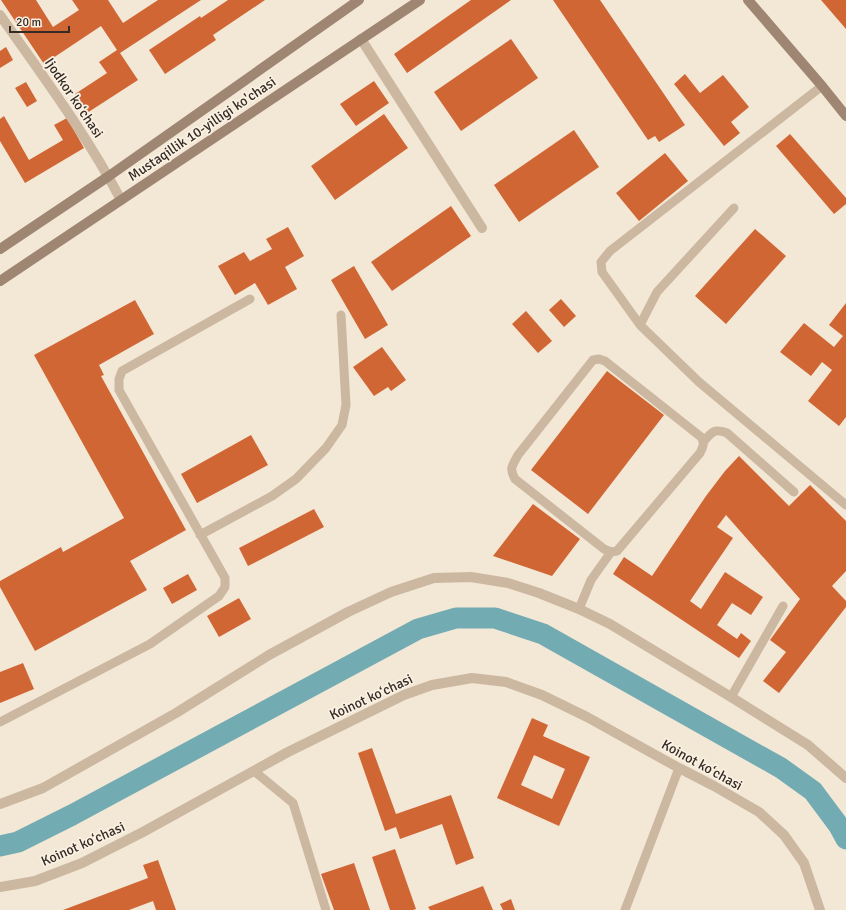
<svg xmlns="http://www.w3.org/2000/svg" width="846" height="910" font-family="Signika,sans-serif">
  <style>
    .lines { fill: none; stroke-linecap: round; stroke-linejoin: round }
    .canal { stroke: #72abb2; stroke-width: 21 }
    .building { fill: #d16635; fill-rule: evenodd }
    .lane { stroke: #ccb8a1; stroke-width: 9 }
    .street { stroke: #ccb8a1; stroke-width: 10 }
    .secondary { stroke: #9f8672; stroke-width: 10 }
    .labels { text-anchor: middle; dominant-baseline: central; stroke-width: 3.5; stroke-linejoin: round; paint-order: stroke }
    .street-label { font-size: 14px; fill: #352b25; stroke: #fbf1e2 }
  </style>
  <rect width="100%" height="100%" fill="#f3e7d6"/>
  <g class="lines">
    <path class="canal" d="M0,846L18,842L72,815L418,629L456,618H495L543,634L781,768L813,791L839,826L846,839"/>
  </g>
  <path class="building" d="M1,0H36L53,27L79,10L72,0H108L123,23L158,0H201L120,53L138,80L87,113L75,94L107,73L99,62L117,50L101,26L44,64Z
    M228,0H265L213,35L216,40L165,74L149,50L200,16L201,18Z
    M471,0H511L407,73L394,54Z
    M553,0H600L685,125L659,142L655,136L648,140Z
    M821,0H846V29Z
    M511,39L538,78L461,131L434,92Z
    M6,47L13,60L0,68V51Z
    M685,74L700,93L723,75L749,107L731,122L740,133L724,146L674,84Z
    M374,81L389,103L356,126L340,104Z
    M26,82L37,101L27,107L15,88Z
    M384,114L408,148L335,200L311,166Z
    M4,116L29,160L63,140L54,125L67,118L84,148L25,183L0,141V119Z
    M574,130L599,167L519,222L494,185Z
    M790,134L846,198V204L834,214L776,146Z
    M665,153L688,181L639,221L616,193Z
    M451,206L471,236L392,291L371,262Z
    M288,227L304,256L285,267L297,289L268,305L255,283L235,295L218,266L244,252L250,261L272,249L266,239Z
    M755,229L786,256L726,324L695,296Z
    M354,266L388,325L365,339L331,280Z
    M561,299L576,316L564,327L549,310Z
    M135,300L154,334L99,365L104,375L101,376L186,530L130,561L147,590L35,651L0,587V581L61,547L63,552L124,518L34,355Z
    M846,303V417L839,426L808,401L832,370L822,362L811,376L780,352L804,323L834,347L843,336L829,325Z
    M526,311L552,341L538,353L512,324Z
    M382,347L406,380L391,391L388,387L374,396L353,367Z
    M607,371L664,415L588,514L531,470Z
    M251,435L268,465L197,503L181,474Z
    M739,456L789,506L810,485L846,521V571L832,586L846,601V607L779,693L763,681L786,652L770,640L800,599L726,515L717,527L733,538L690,601L701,609L725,572L763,597L751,615L732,603L717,625L737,639L741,633L751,641L739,658L613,574L624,557L652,576L706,496L725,471Z
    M533,504L580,539L552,576L493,556Z
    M314,509L324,527L248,566L239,548Z
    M188,574L197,590L172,604L163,588Z
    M239,598L251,619L219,637L207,616Z
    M23,663L34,689L0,703V672Z
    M532,718L548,725L543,736L590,757L559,826L497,798ZM534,755L565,769L552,799L521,785Z
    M372,748L396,814L451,795L474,858L456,865L442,824L400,839L396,827L385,831L358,753Z
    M395,849L416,909L413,910H390L372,857Z
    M158,860L176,910H156L153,901L129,910H63L148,878L143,865Z
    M354,863L370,910H334L321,874Z
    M483,886L493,910H430L428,907Z
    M511,899L515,910H503L500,904Z"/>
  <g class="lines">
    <path class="lane" d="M822,86L610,251L601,262L602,272L640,325L699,382L846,505
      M640,325L657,292L734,208
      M599,359L605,361L701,437C705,443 703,447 700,453L617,551L611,552L604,549L515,479C509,468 512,466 518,455L593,360Z
      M704,441C712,432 714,428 727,433L794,492
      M200,535L272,496L296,479L326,448L342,425L346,405L341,315
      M579,609L591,580L611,552
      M731,697L783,606
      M0,722L150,644L219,596L225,587V578L119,390V379L122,371L250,299
      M254,771L293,803L326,910
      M625,910L679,768"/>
    <path class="street" d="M0,15C42,75 87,135 121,200
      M361,39L482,228
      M0,804L43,788L176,713L269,655L348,612L391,592L434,578L471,577L508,583L539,593L579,609L610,624L731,697L808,745L846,778
      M0,887L35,881L82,863L143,832L288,752L404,695L432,685L472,678L506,682L542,695L587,717L679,768L714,786L759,812L784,835L804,863L820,910"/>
    <path class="secondary" d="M748,0L822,86L846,116
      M0,249L109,176L359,0
      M0,281L420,0"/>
  </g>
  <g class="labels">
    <g class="street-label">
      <text transform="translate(74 98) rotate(56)">Ijodkor koʻchasi</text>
      <text transform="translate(202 129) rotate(-34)">Mustaqillik 10-yilligi ko'chasi</text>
      <text transform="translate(371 697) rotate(-25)">Koinot koʻchasi</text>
      <text transform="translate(702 765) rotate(29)">Koinot koʻchasi</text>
      <text transform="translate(83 844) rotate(-24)">Koinot koʻchasi</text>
    </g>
  </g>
  <path d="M10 26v6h59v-6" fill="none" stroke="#352b25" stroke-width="2"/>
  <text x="16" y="26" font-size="12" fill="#352b25" stroke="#fbf1e2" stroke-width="3" paint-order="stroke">20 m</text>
</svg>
